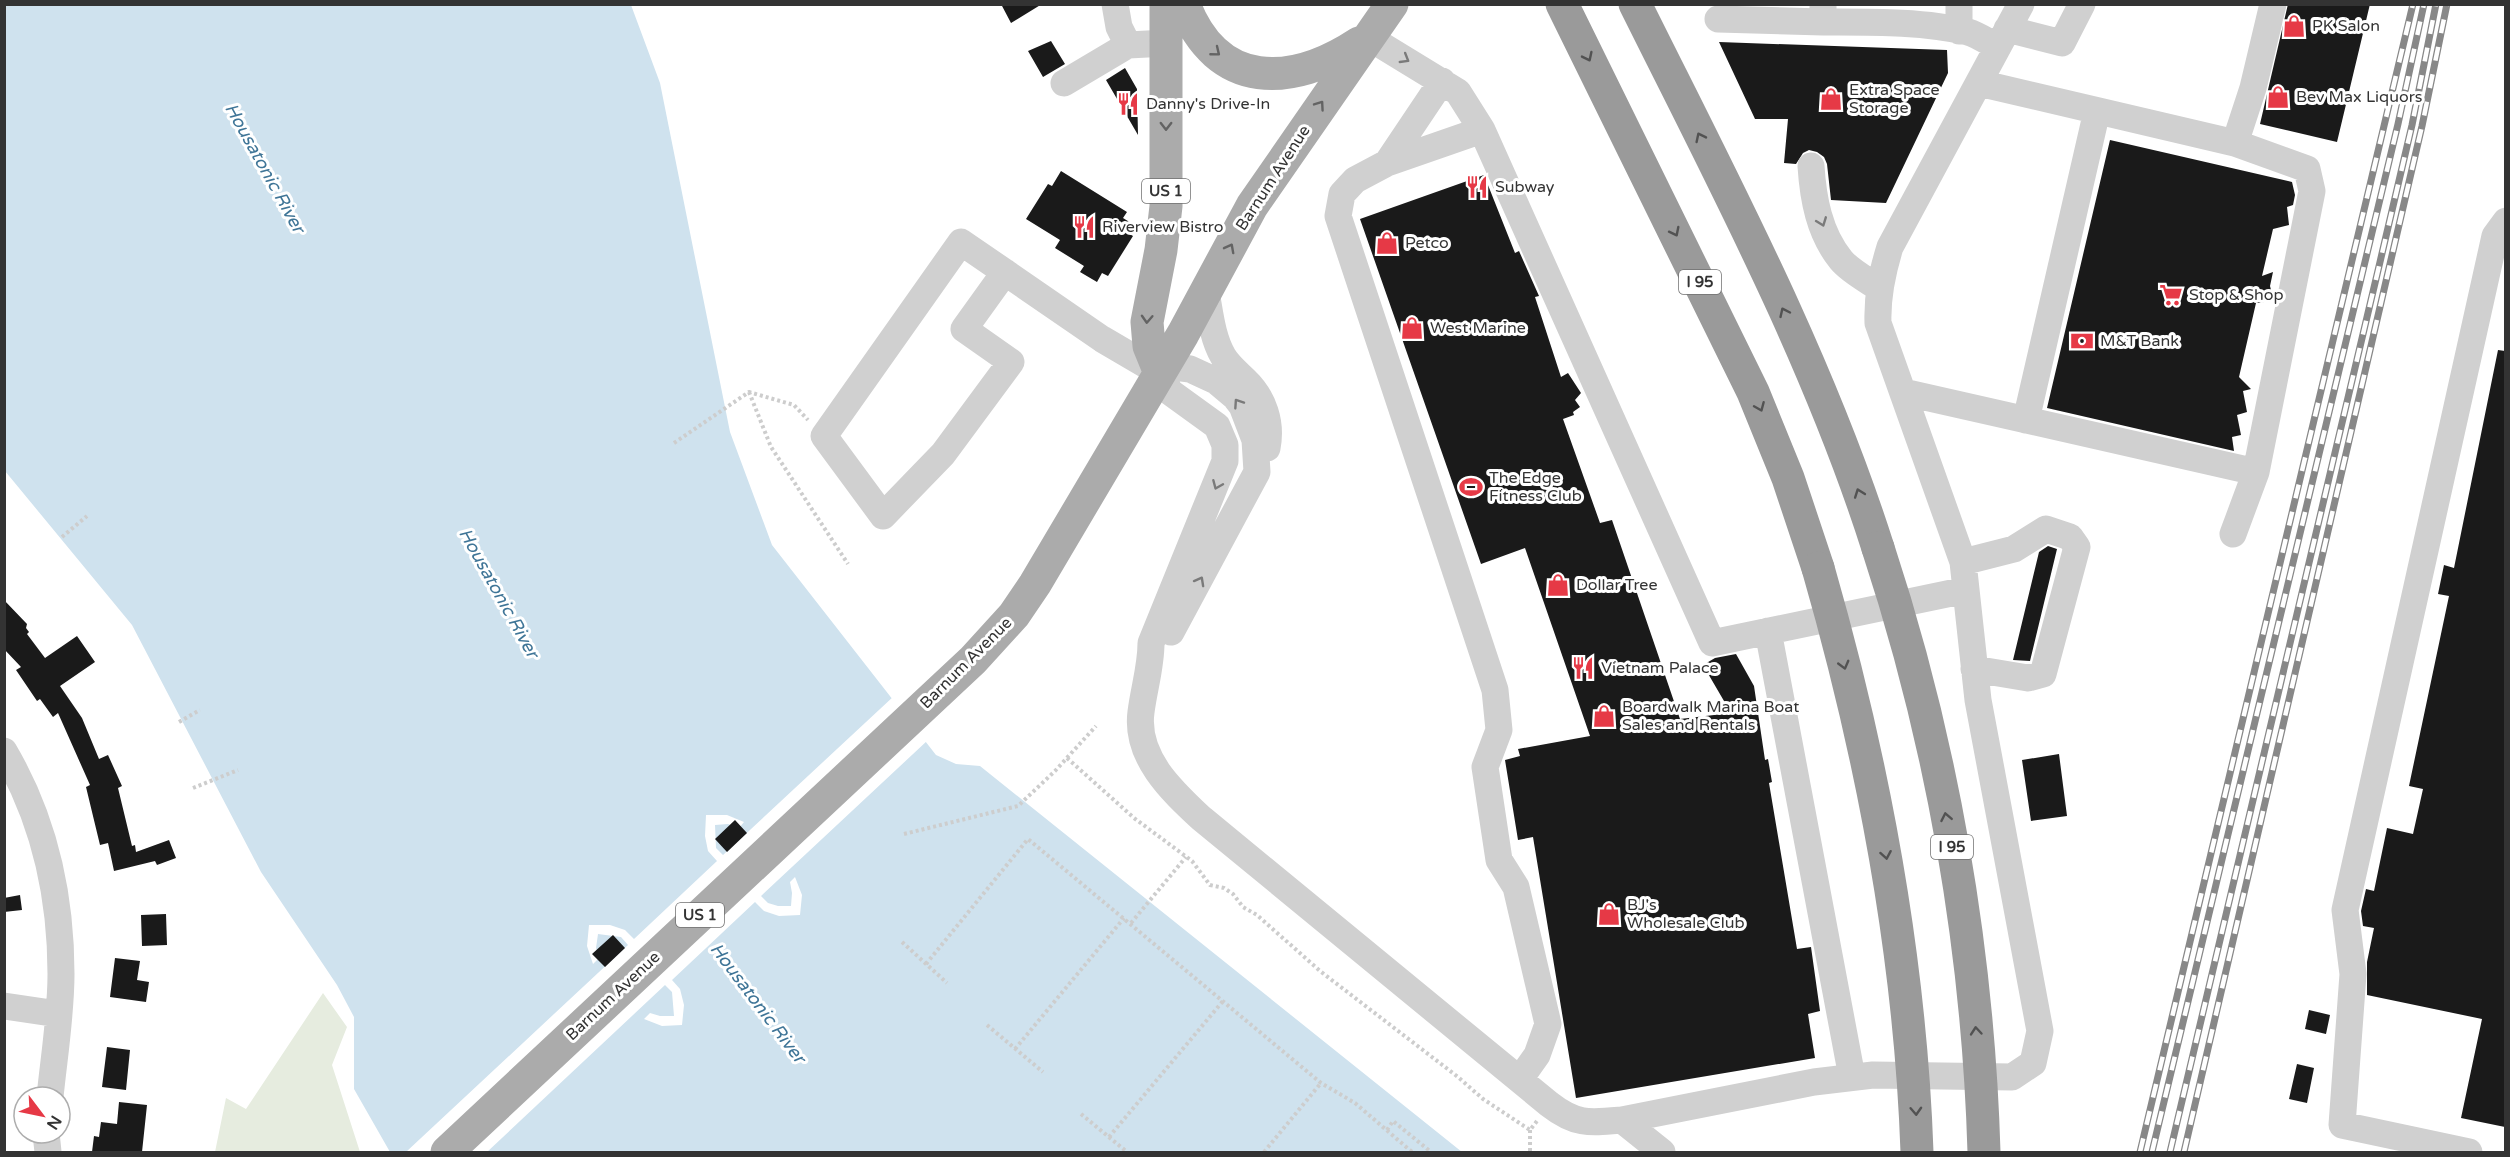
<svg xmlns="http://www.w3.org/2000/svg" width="2510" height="1157" font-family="'Varela Round',sans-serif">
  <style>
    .green { fill: #e6ecdf }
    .water { fill: #cfe2ee }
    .pier { fill: #fff }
    .building { fill: #1a1a1a }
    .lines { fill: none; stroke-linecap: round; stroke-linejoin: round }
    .path { stroke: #cdcdcd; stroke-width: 4; stroke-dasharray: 3 3; stroke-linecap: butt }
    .minor { stroke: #d0d0d0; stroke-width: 27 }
    .major { stroke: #ababab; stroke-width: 33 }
    .highway { stroke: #9a9a9a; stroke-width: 33 }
    .rail-casing { stroke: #888; stroke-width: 7 }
    .rail { stroke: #fff; stroke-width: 4.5; stroke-dasharray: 14; stroke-linecap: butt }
    .highway-bridge { stroke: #9a9a9a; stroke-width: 33 }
    .oneway { stroke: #636363 }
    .oneway2 { stroke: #525252 }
    .oneway3 { stroke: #7a7a7a }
    .labels { text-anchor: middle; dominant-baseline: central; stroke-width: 6; stroke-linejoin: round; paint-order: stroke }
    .shield { fill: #fff; stroke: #707070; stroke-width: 1.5 }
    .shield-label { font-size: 15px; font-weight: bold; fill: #333 }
    .poi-label { font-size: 16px; fill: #333; stroke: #fff; text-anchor: start }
    .street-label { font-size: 16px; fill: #333; stroke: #fff }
    .water-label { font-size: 18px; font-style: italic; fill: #3f7597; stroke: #fff }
  </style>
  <rect width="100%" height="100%" fill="#fff"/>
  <path class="green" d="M323,993L347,1027L332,1065L360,1152H215L226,1098L246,1109Z"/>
  <path class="water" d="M4,5H631L660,83L730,432L772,545L936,755L956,764L980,766L1462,1152H390L354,1089V1017L337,985L261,872L132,625L5,471Z"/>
  <path class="pier" d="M894,696L928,740L761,896L768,903L778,906H791L792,893L790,882L795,877L802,895L800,915L779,916L764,911L755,902L672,980L680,989L684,1005L682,1025L662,1026L644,1019L650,1013L660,1016H674L672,992L665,985L487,1152H406L628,945L621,937L598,934L596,948L599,958L593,964L587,946L589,925H610L625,930L634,939L717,861L708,851L705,836L706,815H727L744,822L739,828L728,824L715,825L716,848L723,855Z"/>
  <path class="building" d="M1001,4H1042L1011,23Z
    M2288,4H2370L2337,142L2260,124Z
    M1051,41L1065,64L1043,77L1028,51Z
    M1719,42L1947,50L1948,73L1886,203L1831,200L1827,164L1824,157L1817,152L1809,150L1803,153L1796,164L1784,163L1788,119H1755Z
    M1125,68L1137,89L1138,135L1106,80Z
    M2110,140L2292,182L2295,195L2293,205L2287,207L2289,225L2273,229L2262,276L2273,272L2270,286L2272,294L2265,297L2264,302L2256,303L2239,377L2251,389L2243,391L2247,412L2237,415L2241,435L2232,437L2234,451L2047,408Z
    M1061,171L1127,212L1123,218L1131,223L1126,232L1133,236L1108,276L1102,273L1097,282L1080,272L1084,266L1055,248L1060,240L1026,219L1048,184L1052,186Z
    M1484,175L1515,253L1519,251L1539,296L1535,297L1561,377L1568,373L1581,393L1575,400L1580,407L1573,412L1574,415L1563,419L1600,523L1612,520L1680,719L1731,713L1703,665L1715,658L1736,654L1754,686L1765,760L1768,759L1772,782L1769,783L1797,949L1811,947L1820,1011L1808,1014L1815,1058L1576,1098L1533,837L1518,840L1505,760L1520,756L1518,749L1590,736L1525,548L1481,564L1360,219Z
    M2498,350L2505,351V1127L2461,1118L2482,1019L2367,995V962L2374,928L2363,926L2361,911L2366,889L2374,891L2387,828L2413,834L2423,789L2409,786L2449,596L2438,594L2444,565L2454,568Z
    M2048,546L2057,549L2030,661L2013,660L2039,552Z
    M4,600L27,624L26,628L29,632L27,634L45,658L77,636L95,662L60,686L82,718L99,759L108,755L122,786L118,788L132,846L135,845L136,852L169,840L176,858L157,865L155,861L114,871L108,843L100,845L86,787L90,785L58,713L53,717L40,699L37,701L16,670L21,667L4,649Z
    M2059,754L2067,816L2031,821L2022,760Z
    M735,820L747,833L727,852L715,839Z
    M20,895L22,910L4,912V898Z
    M166,914L167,945L142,946L141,915Z
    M613,935L625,948L605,967L592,954Z
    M115,958L140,961L137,980L149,982L146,1002L110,997Z
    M2309,1010L2330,1015L2326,1034L2305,1029Z
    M107,1047L130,1050L126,1090L102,1087Z
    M2297,1064L2314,1068L2307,1103L2289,1099Z
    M119,1102L147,1105L142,1152H92L94,1136L99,1137L101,1122L117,1124Z"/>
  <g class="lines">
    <path class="path" d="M749,392L771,447L848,564
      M674,443L749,392L794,405L808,420
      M62,537L87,516
      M179,722L200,710
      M1067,758L1134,818L1192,861L1210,885L1224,888L1233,894L1243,907L1257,915L1320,971L1458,1077L1483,1099L1530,1130L1537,1121
      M193,788L238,770
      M904,834L1018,806L1055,771L1096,726
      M1131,923L1186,857
      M902,942L947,983
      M926,964L1028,839L1321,1083L1355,1103L1412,1152
      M987,1025L1043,1072
      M1015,1049L1124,918
      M1081,1114L1127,1152
      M1387,1130L1393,1121L1431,1152
      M1530,1130V1152
      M1109,1137L1223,1001
      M1264,1152L1321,1083"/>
    <path class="minor" d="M1115,4L1119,27L1128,45L1167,43
      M1823,4V22C1868,22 1925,21 1968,32C1978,35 1988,42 1998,47
      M1718,19L1823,22
      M2007,29L2062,43L2082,4
      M1959,31V4
      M1368,37L1458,92L1482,130L1387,163
      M1442,81L1387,163L1355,180L1342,194L1338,216L1495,690L1499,730L1485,767L1499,860L1516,887L1548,1024L1537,1055L1520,1079
      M1064,83L1128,45
      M1482,130L1712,643L1966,590
      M2235,143L2253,88L2273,4
      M1811,166C1813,198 1819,233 1841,260C1850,271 1867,280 1879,288
      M1005,272L964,329L1011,362L943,454L883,516L824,436L961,242L1102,339L1160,373L1170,392L1217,426L1225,445V461L1151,643C1151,667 1144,688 1141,712C1135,757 1172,791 1201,818L1549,1104C1576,1125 1589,1123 1622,1120L1814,1082L1873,1075L2012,1077L2033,1063L2040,1031L1978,700L1963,562L1878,323C1877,296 1882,273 1890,247L2021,4
      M1206,292C1210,313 1212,337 1223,356C1228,365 1238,373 1245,380C1264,398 1272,423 1267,448
      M1160,373L1174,367L1190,369L1216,381L1235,397L1242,406L1255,440L1257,472L1171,632
      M1903,392L2256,472L2312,191L2307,169L2235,143L1979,83
      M2026,420L2097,111
      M2233,534L2256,472
      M1963,562L2014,549L2046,529L2070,537L2077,547L2043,674L2028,678L1974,669
      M1768,631L1852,1077
      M4,751C44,819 61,896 61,974C61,1015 54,1057 50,1097
      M4,1006L58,1014
      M1622,1120L1662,1152
      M46,1133L48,1152
      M2469,1152L2342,1125L2353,974L2345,910L2495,236L2506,221"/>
    <path class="major" d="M1184,4C1217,91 1292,87 1359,43
      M1160,373L1149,346L1147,322L1161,250L1166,206V4
      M447,1152L973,660L1014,615L1035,584L1183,334L1252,206L1392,4"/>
    <path class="highway" d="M1562,4L1753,392L1788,478L1818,568
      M1635,4C1723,181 1818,359 1878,548"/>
    <g class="rail-casing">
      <path id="rail" d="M2140,1152L2413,4
        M2152,1152L2398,124L2424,4
        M2170,1152L2380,262L2412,125L2436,4
        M2184,1152L2422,126L2447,4"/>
    </g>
    <use href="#rail" class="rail"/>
    <path class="highway-bridge" d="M1878,548C1942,742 1978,948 1984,1152
      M1818,568C1873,759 1910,953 1917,1152"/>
  </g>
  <defs><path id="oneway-chevron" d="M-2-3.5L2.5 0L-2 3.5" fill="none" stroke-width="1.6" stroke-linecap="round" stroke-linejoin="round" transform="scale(1.5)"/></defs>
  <g class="oneway">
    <use href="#oneway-chevron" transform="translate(1216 52) rotate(39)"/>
    <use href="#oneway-chevron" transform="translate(1320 105) rotate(-55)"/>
    <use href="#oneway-chevron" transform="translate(1166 126) rotate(90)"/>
    <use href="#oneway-chevron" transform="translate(1230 248) rotate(-62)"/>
    <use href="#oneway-chevron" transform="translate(1147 319) rotate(93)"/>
  </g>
  <g class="oneway2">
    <use href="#oneway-chevron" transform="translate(1588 57) rotate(64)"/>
    <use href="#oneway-chevron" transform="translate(1700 137) rotate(-116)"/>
    <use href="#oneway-chevron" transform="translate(1675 232) rotate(63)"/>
    <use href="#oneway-chevron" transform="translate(1784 312) rotate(-115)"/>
    <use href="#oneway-chevron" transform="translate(1760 407) rotate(67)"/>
    <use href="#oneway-chevron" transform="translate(1859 493) rotate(-110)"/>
    <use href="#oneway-chevron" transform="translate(1844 665) rotate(75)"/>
    <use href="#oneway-chevron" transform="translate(1946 817) rotate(-101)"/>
    <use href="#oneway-chevron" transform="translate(1886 855) rotate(80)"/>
    <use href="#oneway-chevron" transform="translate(1976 1031) rotate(-95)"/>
    <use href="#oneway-chevron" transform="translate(1916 1111) rotate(87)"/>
  </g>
  <g class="oneway3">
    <use href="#oneway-chevron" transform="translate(1405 59) rotate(31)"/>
    <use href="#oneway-chevron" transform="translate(1822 222) rotate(69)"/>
    <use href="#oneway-chevron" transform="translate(1238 403) rotate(-124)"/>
    <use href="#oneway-chevron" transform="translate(1217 485) rotate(113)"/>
    <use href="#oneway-chevron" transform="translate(1200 581) rotate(-61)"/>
  </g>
  <defs>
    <g id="shop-bare" transform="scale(1.8)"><path d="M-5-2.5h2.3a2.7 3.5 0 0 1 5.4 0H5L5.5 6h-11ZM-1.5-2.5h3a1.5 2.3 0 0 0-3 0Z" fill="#e63946" stroke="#fff" stroke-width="2.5" paint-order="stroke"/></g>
    <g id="restaurant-bare" transform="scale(1.8)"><path d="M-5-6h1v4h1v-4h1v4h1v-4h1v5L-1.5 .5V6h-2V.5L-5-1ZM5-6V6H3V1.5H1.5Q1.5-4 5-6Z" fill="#e63946" stroke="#fff" stroke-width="2.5" paint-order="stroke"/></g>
    <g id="supermarket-bare" transform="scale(1.8)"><path d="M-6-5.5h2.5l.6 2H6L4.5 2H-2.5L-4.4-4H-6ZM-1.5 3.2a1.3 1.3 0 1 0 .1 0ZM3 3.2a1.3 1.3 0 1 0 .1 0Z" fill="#e63946" stroke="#fff" stroke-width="2.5" paint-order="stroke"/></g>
    <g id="bank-bare" transform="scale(1.8)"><path d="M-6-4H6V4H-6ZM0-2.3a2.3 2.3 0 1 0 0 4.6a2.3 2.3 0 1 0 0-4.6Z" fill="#e63946" stroke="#fff" stroke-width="2.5" paint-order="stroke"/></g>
    <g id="stadium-bare" transform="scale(1.8)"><path d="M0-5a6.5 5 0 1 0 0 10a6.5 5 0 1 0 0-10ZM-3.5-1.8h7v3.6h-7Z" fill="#e63946" stroke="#fff" stroke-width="2.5" paint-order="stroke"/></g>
  </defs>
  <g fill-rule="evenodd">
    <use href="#shop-bare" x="2294" y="26"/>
    <use href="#shop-bare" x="2278" y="97"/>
    <use href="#shop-bare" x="1831" y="99"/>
    <use href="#restaurant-bare" x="1128" y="104"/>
    <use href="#restaurant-bare" x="1477" y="187"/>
    <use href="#restaurant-bare" x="1084" y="227"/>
    <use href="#shop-bare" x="1387" y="243"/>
    <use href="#supermarket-bare" x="2171" y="295"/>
    <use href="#shop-bare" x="1412" y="328"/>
    <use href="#bank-bare" x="2082" y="341"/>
    <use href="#stadium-bare" x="1471" y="487"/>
    <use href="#shop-bare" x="1558" y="585"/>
    <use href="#restaurant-bare" x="1583" y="668"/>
    <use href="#shop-bare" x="1604" y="716"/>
    <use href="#shop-bare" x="1609" y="914"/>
  </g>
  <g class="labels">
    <g class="shield">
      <rect x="1142" y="179" width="48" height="24" rx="4.5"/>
      <rect x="1679" y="270" width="42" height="24" rx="4.5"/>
      <rect x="1931" y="835" width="42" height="24" rx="4.5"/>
      <rect x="676" y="903" width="48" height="24" rx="4.5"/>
    </g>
    <g class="shield-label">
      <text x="1166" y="191">US 1</text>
      <text x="1700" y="282">I 95</text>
      <text x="1952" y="847">I 95</text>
      <text x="700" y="915">US 1</text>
    </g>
    <g class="poi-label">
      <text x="2312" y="26">PK Salon</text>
      <text x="1849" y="90">Extra Space<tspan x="1849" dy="18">Storage</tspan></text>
      <text x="2296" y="97">Bev Max Liquors</text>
      <text x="1146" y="104">Danny's Drive-In</text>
      <text x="1495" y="187">Subway</text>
      <text x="1102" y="227">Riverview Bistro</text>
      <text x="1405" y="243">Petco</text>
      <text x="2189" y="295">Stop &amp; Shop</text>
      <text x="1430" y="328">West Marine</text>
      <text x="2100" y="341">M&amp;T Bank</text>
      <text x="1489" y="478">The Edge<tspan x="1489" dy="18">Fitness Club</tspan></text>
      <text x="1576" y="585">Dollar Tree</text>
      <text x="1601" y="668">Vietnam Palace</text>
      <text x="1622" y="707">Boardwalk Marina Boat<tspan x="1622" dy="18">Sales and Rentals</tspan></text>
      <text x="1627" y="905">BJ's<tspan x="1627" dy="18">Wholesale Club</tspan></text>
    </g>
    <g class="street-label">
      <text transform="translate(1273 178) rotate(-57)">Barnum Avenue</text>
      <text transform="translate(966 663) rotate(-45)">Barnum Avenue</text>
      <text transform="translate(613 996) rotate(-43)">Barnum Avenue</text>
    </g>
    <g class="water-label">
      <text transform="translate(265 168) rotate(61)">Housatonic River</text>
      <text transform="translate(499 593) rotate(61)">Housatonic River</text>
      <text transform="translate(758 1003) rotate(53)">Housatonic River</text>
    </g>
  </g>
  <rect width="2510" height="1157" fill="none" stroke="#333333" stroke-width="12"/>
  <g transform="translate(42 1115) rotate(122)"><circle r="28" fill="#ffffff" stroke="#adadad" stroke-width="1.5"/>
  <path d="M0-4.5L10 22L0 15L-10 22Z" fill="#e63946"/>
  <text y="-9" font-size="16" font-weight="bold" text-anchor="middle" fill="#333333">N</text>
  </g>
</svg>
